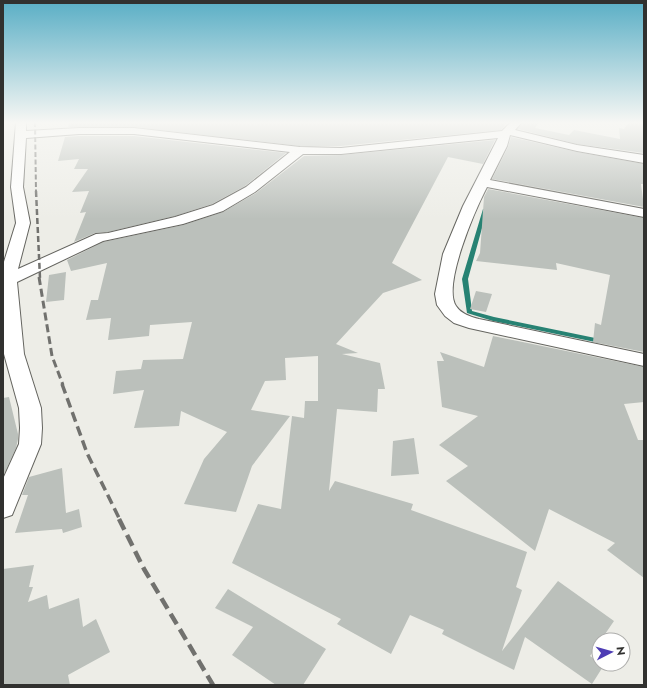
<svg xmlns="http://www.w3.org/2000/svg" width="647" height="688" font-family="Jost,sans-serif">
  <style>
    .lines { fill: none; stroke-linecap: round; stroke-linejoin: round }
    .stream { fill: #278273; fill-rule: evenodd }
    .building { fill: #bbc0bb }
    .minor-casing { stroke: #64645f; stroke-width: 2 }
    .minor { fill: #fff; fill-rule: evenodd }
    .rail-far4 { stroke: #71716e; stroke-width: 2; stroke-dasharray: 5 2.5; stroke-linecap: butt }
    .rail-far3 { stroke: #71716e; stroke-width: 2.5; stroke-dasharray: 6 3; stroke-linecap: butt }
    .rail-far2 { stroke: #71716e; stroke-width: 3; stroke-dasharray: 8 4; stroke-linecap: butt }
    .rail-far1 { stroke: #71716e; stroke-width: 3.5; stroke-dasharray: 10 5; stroke-linecap: butt }
    .rail { stroke: #71716e; stroke-width: 4.5; stroke-dasharray: 12 6; stroke-linecap: butt }
  </style>
  <rect width="100%" height="100%" fill="#edede7"/>
  <g class="lines">
    <path class="stream" d="M483,209L487,210L468,279L472,311L494,317L600,339L603,341L602,342L600,343L493,321L467,313L462,279Z"/>
  </g>
  <path class="building" d="M69,122H508L501,130L341,146H300L134,127H68Z
    M523,122H539L535,128L569,135L574,130L620,139L619,128L624,129L629,122L644,124V153L577,144L518,129Z
    M79,136H134L286,153L245,186L212,204L175,216L108,232L95,233L74,242L86,212L80,213L89,191L72,192L88,169H74L79,159L58,161L65,137Z
    M511,137L577,152L644,164V184H641L644,207L492,179L508,147Z
    M495,140L483,164L448,157L392,263L422,280L383,293L336,344L358,353L342,354L380,363L385,389H378L377,412L337,409L329,491L335,481L413,504L411,510L527,552L516,587L522,590L502,651L558,581L614,621L601,640H599V643L590,656L599,662V664L604,665L592,684L525,637L514,670L442,634L444,630L410,615L391,654L337,624L341,619L232,563L258,504L281,509L292,416L304,418L305,401H318V356L285,358L286,380L265,381L251,410L290,416L252,466L236,512L184,504L204,459L227,432L181,411L179,426L134,428L144,390L113,394L116,371L141,369L143,360L183,359L192,322L150,325L149,336L108,340L111,318L86,320L91,300H98L107,263L71,271L67,260L103,242L183,225L223,212L256,193L304,156L341,155Z
    M488,189L644,218V352L593,342L595,323L601,325L610,275L556,263L557,270L476,261L480,253L484,197Z
    M66,272L64,300L46,302L49,275Z
    M476,291L492,294L486,312L470,309Z
    M493,336L644,367V402L624,404L638,440H644V578L607,550L615,543L549,509L535,551L446,481L468,466L439,445L478,416L442,407L437,361H444L440,352L484,367Z
    M9,397L18,434V439L16,448L4,474L3,398Z
    M414,438L419,474L391,476L393,441Z
    M62,468L66,513L79,509L82,527L63,533L62,529L15,533L28,495H22L29,477Z
    M34,565L29,587H33L28,602L47,595L49,609L79,598L83,627L96,619L110,652L68,675L70,685H3V569Z
    M228,589L326,649L303,685H276L232,655L253,627L215,608Z"/>
  <g class="lines">
    <g class="minor-casing">
      <path id="minor" d="M16,122H26V131L79,128H134L300,147L341,148L502,131L511,122H522L515,130L577,145L644,155V163L577,151L510,135L507,146L490,180L644,209V217L487,187C476,208 442,285 456,306C461,314 471,317 479,319L644,354V366L469,328L454,323L445,316L437,305L435,294L443,254L463,206L498,138L341,154H303L255,192L223,211L183,224L103,241L17,282L24,354L41,408L42,428L41,444L12,515L3,518V479L19,444L20,428L19,408L4,354L3,332V265L16,223L11,187ZM79,134H134L290,152L246,187L213,205L175,217L108,233L96,234L18,269L30,223L23,187L26,138Z"/>
    </g>
    <use href="#minor" class="minor"/>
    <path class="rail-far4" d="M35,122L36,192"/>
    <path class="rail-far3" d="M36,191L40,278"/>
    <path class="rail-far2" d="M39,277L52,356L63,385"/>
    <path class="rail-far1" d="M62,384L87,453L120,520"/>
    <path class="rail" d="M119,519L144,569L213,685"/>
  </g>
  <linearGradient id="sky" x2="0" y2="1"><stop stop-color="#59aec5"/><stop offset="0.56" stop-color="#f7f7f4"/><stop offset="1" stop-color="#f7f7f4" stop-opacity="0"/></linearGradient>
  <rect width="647" height="219" fill="url(#sky)"/>
  <rect width="647" height="688" fill="none" stroke="#31312f" stroke-width="8"/>
  <g transform="translate(611 652) rotate(84)"><circle r="19" fill="#fffffe" stroke="#adadab"/>
  <path d="M0-3L7 15L0 10L-7 15Z" fill="#4e3db4"/>
  <text y="-6" font-size="11" font-weight="bold" text-anchor="middle" fill="#31312f">N</text>
  </g>
</svg>
